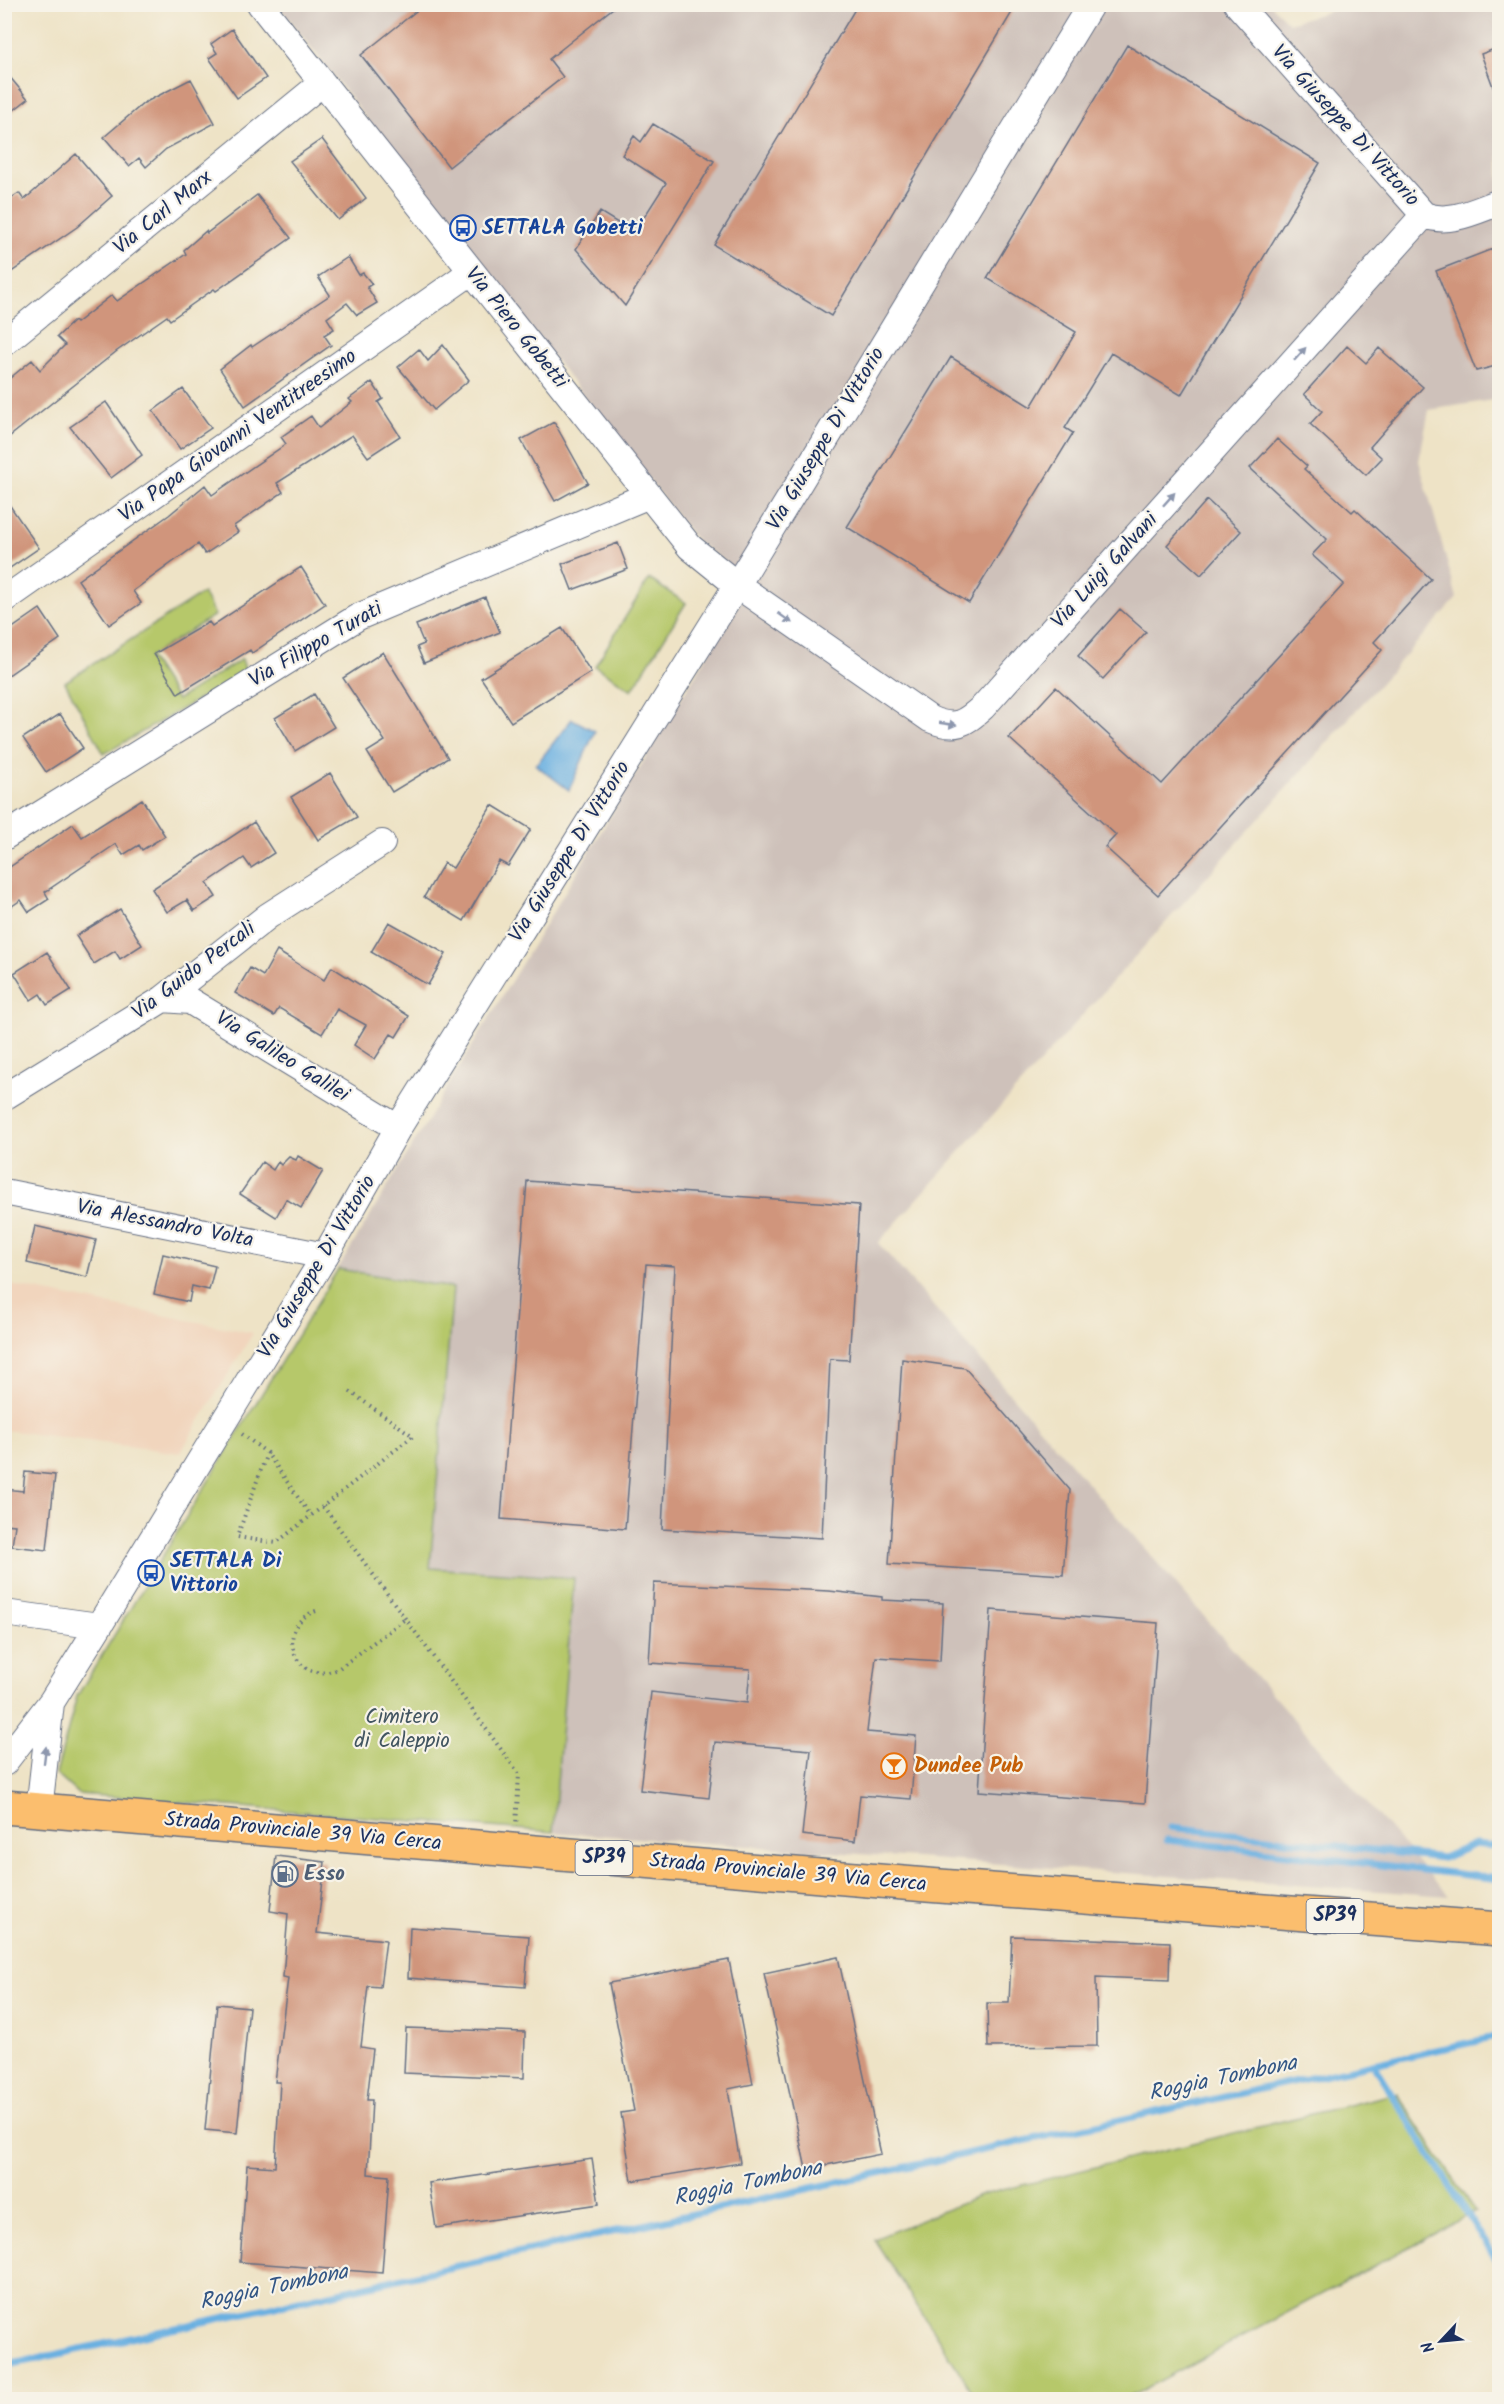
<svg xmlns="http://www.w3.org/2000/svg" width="1504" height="2404" font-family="Kalam,sans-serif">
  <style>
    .built { fill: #f1d5bd }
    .industrial { fill: #cec1ba }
    .green { fill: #b6c86b; stroke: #687c64; stroke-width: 1.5 }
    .water { fill: #6bb0e1; stroke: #4370a0; stroke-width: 1.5 }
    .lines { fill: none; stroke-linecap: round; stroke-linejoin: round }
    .stream { stroke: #6bb0e1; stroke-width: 7 }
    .building { fill: #d0957c }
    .minor-casing { stroke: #656e82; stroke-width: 28 }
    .primary-casing { stroke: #656e82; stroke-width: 36 }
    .path { stroke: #656e82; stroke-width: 4; stroke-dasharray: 1.5 4.5; stroke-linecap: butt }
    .minor { stroke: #fff; stroke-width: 26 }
    .primary { stroke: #fbbe6e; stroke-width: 33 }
    .oneway { fill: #8d97ae }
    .labels { text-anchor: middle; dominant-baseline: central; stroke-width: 4.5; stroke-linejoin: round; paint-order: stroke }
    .shield { fill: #f7f3e8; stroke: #5d6a87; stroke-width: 1.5 }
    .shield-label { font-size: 20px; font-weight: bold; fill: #1b2f5e }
    .street-label { font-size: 21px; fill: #1b2f5e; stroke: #f7f3e8 }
    .transit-label { font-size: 21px; font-weight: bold; fill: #164399; stroke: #f7f3e8; text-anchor: start }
    .park-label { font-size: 21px; fill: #425561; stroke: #f7f3e8 }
    .food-label { font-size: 21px; font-weight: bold; fill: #c56008; stroke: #f7f3e8; text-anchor: start }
    .service-label { font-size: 21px; font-weight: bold; fill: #4e5e75; stroke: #f7f3e8; text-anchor: start }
    .water-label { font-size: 22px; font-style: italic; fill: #335685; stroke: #f7f3e8 }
  </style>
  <rect width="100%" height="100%" fill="#f7f3e8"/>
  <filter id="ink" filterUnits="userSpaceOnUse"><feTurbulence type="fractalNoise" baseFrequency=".0167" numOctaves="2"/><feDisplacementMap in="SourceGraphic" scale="12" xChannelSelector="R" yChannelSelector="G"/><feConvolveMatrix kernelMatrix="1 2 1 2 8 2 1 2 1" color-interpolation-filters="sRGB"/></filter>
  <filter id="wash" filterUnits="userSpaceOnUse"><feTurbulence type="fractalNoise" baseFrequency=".008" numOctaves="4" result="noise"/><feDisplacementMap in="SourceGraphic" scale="24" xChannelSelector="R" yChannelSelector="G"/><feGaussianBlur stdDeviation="1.35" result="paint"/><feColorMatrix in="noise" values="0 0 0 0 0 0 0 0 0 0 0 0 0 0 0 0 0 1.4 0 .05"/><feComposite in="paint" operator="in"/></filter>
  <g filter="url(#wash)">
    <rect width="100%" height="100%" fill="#eee3c6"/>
    <path class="built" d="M5,1284L253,1333L180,1453L5,1430Z"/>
    <path class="industrial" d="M1270,4L1289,23L1351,5H1499V399L1429,410L1419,461L1457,598L878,1243L1448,1896L553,1832L574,1578L430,1568L453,1288L338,1269L752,581L698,542L278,5Z"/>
    <path class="green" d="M649,579L686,603L632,690L595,666Z
      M203,593L215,615L149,657L177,700L242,659L246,672L104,754L65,682Z
      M338,1269L453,1288L430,1568L574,1578L553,1832L78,1794L56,1774L77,1696Z
      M1397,2093L1475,2212L1126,2399H977L874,2239L982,2195Z"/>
    <path class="water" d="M572,719L595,731L569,790L536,765Z"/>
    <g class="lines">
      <path class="stream" d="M1171,1827L1443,1858L1475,1844L1500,1847
        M1167,1840L1500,1879
        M1373,2064L1500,2266
        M4,2366L1500,2036"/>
    </g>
    <g id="blocks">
      <path class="building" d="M425,4H618L549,59L563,77L449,167L361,55Z
        M858,4H1017L831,316L714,245Z
        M232,29L266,78L237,98L209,58L217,53L211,44Z
        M1127,45L1320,163L1181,395L1111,353L1065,428L1073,433L969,603L847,527L951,357L1031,407L1076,332L987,278Z
        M1500,47V100H1498L1481,54Z
        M4,70L28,99L4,118Z
        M191,79L215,123L166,149L146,167L139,158L129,166L104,137L144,103Z
        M653,124L714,161L625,306L576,249L600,212L634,233L666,183L622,155L634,136L641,142Z
        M322,139L366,198L338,220L290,161Z
        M76,154L112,196L77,227L4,277V203L19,193L24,200Z
        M257,195L291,238L216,291L214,289L170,320L167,316L117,351L4,441V383L32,360L40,370L65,345L57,337L74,321L76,323L112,295L117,301L186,254L184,250L206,231L207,233Z
        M1500,246V365L1476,371L1436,271Z
        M348,257L359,275L363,273L372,284L367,287L377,303L357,315L347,303L327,318L334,329L324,335L331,345L245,406L220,369L251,345L252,347L330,295L318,277Z
        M443,345L469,380L434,410L398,367L419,349L428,361Z
        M1347,346L1366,363L1379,348L1423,387L1370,447L1382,458L1366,475L1310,424L1322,411L1304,394Z
        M372,382L383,399L378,402L400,436L368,457L352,435L277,483L283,492L234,526L238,532L205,554L198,544L133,591L141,603L109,625L78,580L169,515L205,485L212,495L286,444L281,437L311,416L319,428L352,402L349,399Z
        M183,389L211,428L180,449L153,411Z
        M106,402L142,455L111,478L70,427Z
        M554,422L588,483L555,501L521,440Z
        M1277,439L1307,466L1304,469L1352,512L1355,509L1431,579L1374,642L1382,650L1158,895L1105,847L1116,835L1009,738L1056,687L1162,784L1344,584L1312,555L1327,539L1250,468Z
        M4,497L39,548L4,572Z
        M1207,500L1241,531L1201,575L1167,545Z
        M618,543L628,569L572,590L562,564Z
        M301,567L325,604L252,653L250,650L178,694L154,654L209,622L212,626Z
        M485,597L500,632L424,663L417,647L424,644L416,625Z
        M40,609L60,639L4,678V634Z
        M1120,609L1146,632L1103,679L1078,656Z
        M562,628L591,672L511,722L481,678Z
        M383,652L448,758L392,792L367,752L385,741L343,678Z
        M314,694L334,727L295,751L275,718Z
        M60,714L83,748L46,772L23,738Z
        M330,773L357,817L318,840L291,797Z
        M142,799L165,836L142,850L139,845L123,855L116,844L45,892L49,899L29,912L21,900L12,906L4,894V871L73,824L82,837Z
        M492,805L531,829L508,866L499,861L464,921L424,897L444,863L453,868Z
        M254,822L274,853L251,868L244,858L207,883L216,897L194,911L187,900L167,912L152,889Z
        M120,909L142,945L120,959L115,951L94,964L76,936Z
        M389,922L446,954L428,985L371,952Z
        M277,951L324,980L332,967L409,1016L396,1037L391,1034L375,1059L354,1045L366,1025L337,1009L322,1034L279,1008L274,1016L235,993L250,968L263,976Z
        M47,952L71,990L47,1005L40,994L31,1000L14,973Z
        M298,1156L323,1171L301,1208L286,1199L276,1217L240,1194L262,1162L273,1170L278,1162L281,1165L289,1157L296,1160Z
        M527,1181L859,1205L849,1360L830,1359L822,1538L662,1529L675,1266L646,1264L625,1529L501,1519Z
        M35,1226L96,1240L87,1277L27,1263Z
        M163,1254L215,1266L209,1290L192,1286L189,1302L154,1294Z
        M902,1359L965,1368L1070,1490L1063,1575L889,1564Z
        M25,1472L55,1475L47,1550L12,1546L15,1525L4,1524V1489L23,1491Z
        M654,1583L829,1591L882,1597V1600L943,1603L940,1661L876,1657L867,1732L916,1736L911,1799L860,1795L855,1841L802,1835L811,1750L715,1742L709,1798L640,1790L651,1692L747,1703L750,1669L649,1663Z
        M991,1610L1158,1623L1145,1803L979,1791Z
        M276,1856L325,1862L317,1933L386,1940L380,1987L368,1986L361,2047L373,2049L367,2100H372L368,2174L389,2176L382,2273L240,2262L247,2165L275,2167L280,2082H275L288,1978L283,1977L288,1914L270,1911Z
        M410,1927L529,1936L525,1987L408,1978Z
        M1012,1936L1170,1942L1169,1980L1096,1977L1097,2046L988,2047L987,2003H1009Z
        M838,1957L881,2154L806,2169L764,1973Z
        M729,1960L753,2084L728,2089L740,2163L632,2181L621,2113L634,2111L609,1983Z
        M217,2004L249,2007L237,2133L205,2130Z
        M406,2028L525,2032L524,2078L404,2073Z
        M592,2159L599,2204L436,2228L429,2183Z"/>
    </g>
  </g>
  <g filter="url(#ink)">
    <use href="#blocks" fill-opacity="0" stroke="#656e82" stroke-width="1.5"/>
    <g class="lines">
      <g class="minor-casing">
        <path id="minor" d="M260,4L690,547L737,585L930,719C955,730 964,724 983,707L1424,215
          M1237,4L1424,215C1449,225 1475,211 1500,202
          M4,343L322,83
          M4,600L471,272
          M4,837L358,617L649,495
          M163,999L190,1001L398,1128
          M4,1097L163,999L268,916L382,843
          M4,1192L325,1256
          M4,1613L99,1626
          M4,1763L52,1701L99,1626L325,1256L398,1128L737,585L1091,4
          M39,1810L51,1703"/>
      </g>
      <g class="primary-casing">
        <path id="primary" d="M4,1807L927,1885L1500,1929"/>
      </g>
      <path class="path" d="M242,1434L267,1453L311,1516
        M267,1453L237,1537L276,1543L413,1436L349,1391
        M323,1506L519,1774L516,1826
        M316,1611C273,1625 293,1688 338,1669L405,1619"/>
      <use href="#minor" class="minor"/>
      <use href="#primary" class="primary"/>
    </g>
    <defs><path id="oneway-solid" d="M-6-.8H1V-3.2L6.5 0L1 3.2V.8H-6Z" transform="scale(1.5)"/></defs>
    <g class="oneway">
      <use href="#oneway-solid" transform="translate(1300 354) rotate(-48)"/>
      <use href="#oneway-solid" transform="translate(1169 499) rotate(-48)"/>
      <use href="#oneway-solid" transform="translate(785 618) rotate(35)"/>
      <use href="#oneway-solid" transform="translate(948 724) rotate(8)"/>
      <use href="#oneway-solid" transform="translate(45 1755) rotate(-83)"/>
    </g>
  </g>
  <defs>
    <g id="bus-ring" transform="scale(1.35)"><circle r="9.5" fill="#f7f3e8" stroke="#1a4fb4" stroke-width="1.5"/><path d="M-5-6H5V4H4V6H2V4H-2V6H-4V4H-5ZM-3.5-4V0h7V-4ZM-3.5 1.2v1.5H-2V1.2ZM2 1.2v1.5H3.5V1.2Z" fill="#1a4fb4"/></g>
    <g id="bar-ring" transform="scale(1.35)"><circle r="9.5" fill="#f7f3e8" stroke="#e8710a" stroke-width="1.5"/><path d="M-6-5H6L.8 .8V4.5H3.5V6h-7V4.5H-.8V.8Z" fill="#e8710a"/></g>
    <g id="fuel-ring" transform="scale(1.35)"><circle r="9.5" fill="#f7f3e8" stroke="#5c6f8a" stroke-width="1.5"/><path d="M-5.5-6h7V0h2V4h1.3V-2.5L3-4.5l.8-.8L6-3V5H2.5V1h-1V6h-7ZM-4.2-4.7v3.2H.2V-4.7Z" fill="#5c6f8a"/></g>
  </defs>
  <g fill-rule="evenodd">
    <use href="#bus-ring" x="463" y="228"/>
    <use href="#bus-ring" x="151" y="1573"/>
    <use href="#bar-ring" x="894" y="1766"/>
    <use href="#fuel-ring" x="285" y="1874"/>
  </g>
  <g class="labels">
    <g class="shield">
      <rect x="575.5" y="1841" width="57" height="34" rx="4.5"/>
      <rect x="1306.5" y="1899" width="57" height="34" rx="4.5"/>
    </g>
    <g class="shield-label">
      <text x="604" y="1858">SP39</text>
      <text x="1335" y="1916">SP39</text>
    </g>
    <g class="street-label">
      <text transform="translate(1345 126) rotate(48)">Via Giuseppe Di Vittorio</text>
      <text transform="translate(163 213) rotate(-39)">Via Carl Marx</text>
      <text transform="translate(516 328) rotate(51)">Via Piero Gobetti</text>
      <text transform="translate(238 436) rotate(-35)">Via Papa Giovanni Ventitreesimo</text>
      <text transform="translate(826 439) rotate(-59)">Via Giuseppe Di Vittorio</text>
      <text transform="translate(1105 571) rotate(-48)">Via Luigi Galvani</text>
      <text transform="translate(316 645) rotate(-30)">Via Filippo Turati</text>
      <text transform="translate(570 852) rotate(-58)">Via Giuseppe Di Vittorio</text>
      <text transform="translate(194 971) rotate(-37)">Via Guido Percali</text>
      <text transform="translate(282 1057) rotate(32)">Via Galileo Galilei</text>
      <text transform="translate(165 1224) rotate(11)">Via Alessandro Volta</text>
      <text transform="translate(317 1267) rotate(-59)">Via Giuseppe Di Vittorio</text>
      <text transform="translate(303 1832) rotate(5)">Strada Provinciale 39 Via Cerca</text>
      <text transform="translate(788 1873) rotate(5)">Strada Provinciale 39 Via Cerca</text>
    </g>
    <g class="transit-label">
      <text x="482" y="228">SETTALA Gobetti</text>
      <text x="170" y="1561">SETTALA Di<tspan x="170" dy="24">Vittorio</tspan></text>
    </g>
    <g class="park-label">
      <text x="402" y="1717">Cimitero<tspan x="402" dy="24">di Caleppio</tspan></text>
    </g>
    <g class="food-label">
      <text x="914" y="1766">Dundee Pub</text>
    </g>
    <g class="service-label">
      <text x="304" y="1874">Esso</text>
    </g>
    <g class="water-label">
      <text transform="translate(1223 2079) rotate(-12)">Roggia Tombona</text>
      <text transform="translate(748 2184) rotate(-12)">Roggia Tombona</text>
      <text transform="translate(274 2288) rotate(-12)">Roggia Tombona</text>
    </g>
  </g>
  <rect width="1504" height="2404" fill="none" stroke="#f7f3e8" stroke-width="24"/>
  <g transform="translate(1441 2341) rotate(244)" stroke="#f7f3e8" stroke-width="4.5" paint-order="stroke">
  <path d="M0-4.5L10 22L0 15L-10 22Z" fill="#1b2f5e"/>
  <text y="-9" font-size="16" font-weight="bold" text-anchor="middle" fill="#1b2f5e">N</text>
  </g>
</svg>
